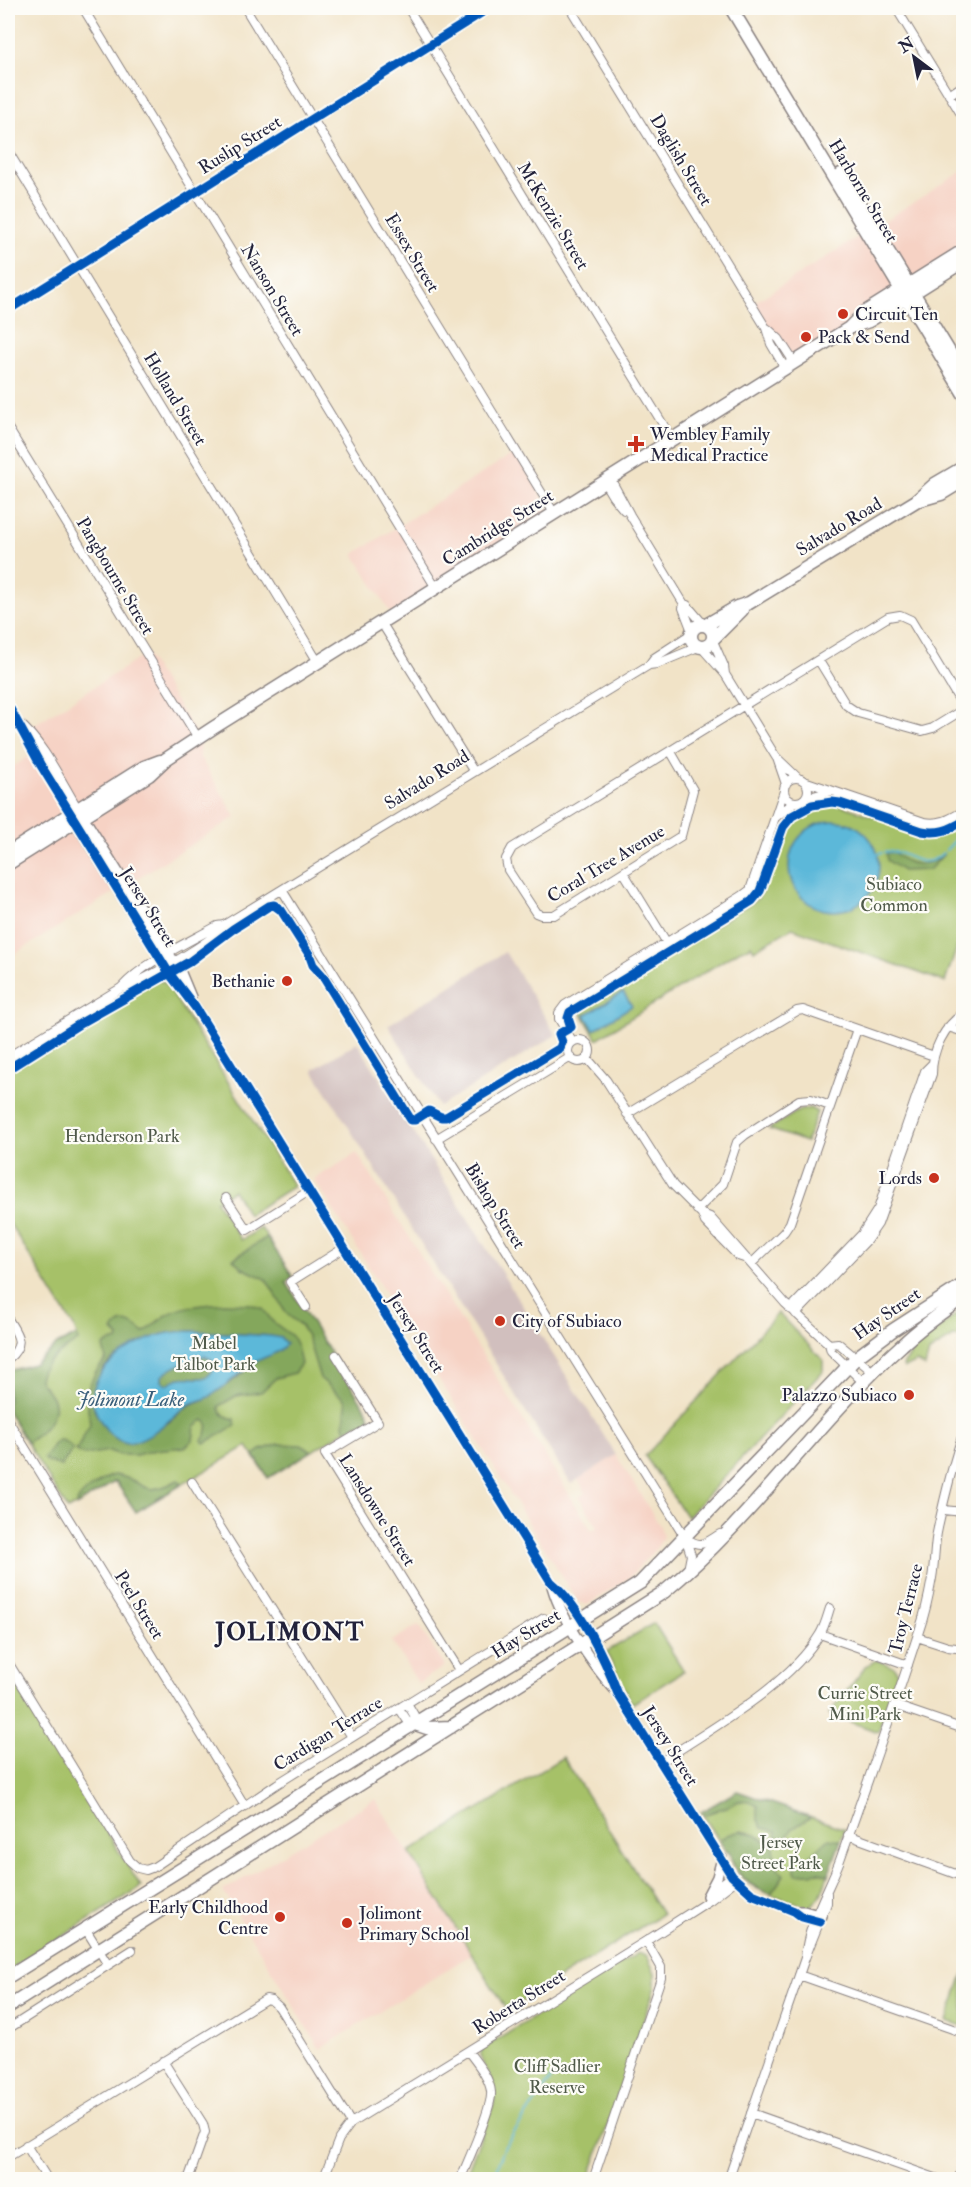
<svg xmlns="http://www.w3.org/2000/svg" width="971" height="2187" font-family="'IM FELL Double Pica',serif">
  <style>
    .built { fill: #f6d2c4 }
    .industrial { fill: #d1bfbe }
    .green { fill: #a6c167; stroke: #647251; stroke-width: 1.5 }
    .forest { fill: #84a75c; stroke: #53644c; stroke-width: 1.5; fill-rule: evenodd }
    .water { fill: #5bb8d9; stroke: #3e6d8a; stroke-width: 1.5; fill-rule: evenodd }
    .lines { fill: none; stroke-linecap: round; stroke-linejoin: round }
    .stream { stroke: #5bb8d9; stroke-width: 2 }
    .minor-casing { stroke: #8a8281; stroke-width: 10 }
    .tertiary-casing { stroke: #8a8281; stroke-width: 12 }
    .primary-casing { stroke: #8a8281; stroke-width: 15 }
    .minor { stroke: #fff; stroke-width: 8 }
    .tertiary { stroke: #fff; stroke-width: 9 }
    .primary { stroke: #fff; stroke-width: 12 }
    .cycleway-casing { stroke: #fdfcf7; stroke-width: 13 }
    .cycleway { stroke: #0057b8; stroke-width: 9 }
    .poi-dot { fill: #c8321e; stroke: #fdfcf7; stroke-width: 2 }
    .labels { text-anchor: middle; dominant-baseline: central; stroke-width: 4.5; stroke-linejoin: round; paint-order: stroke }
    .street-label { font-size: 18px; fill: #22223b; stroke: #fdfcf7 }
    .poi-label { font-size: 18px; fill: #22223b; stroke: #fdfcf7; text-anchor: start }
    .park-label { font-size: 18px; fill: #505a4a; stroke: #fdfcf7 }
    .water-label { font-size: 20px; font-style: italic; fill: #395e7a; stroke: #fdfcf7 }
    .district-label { font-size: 24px; font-weight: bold; letter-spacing: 1.5px; fill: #22223b; stroke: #fdfcf7 }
  </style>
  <rect width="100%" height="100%" fill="#fdfcf7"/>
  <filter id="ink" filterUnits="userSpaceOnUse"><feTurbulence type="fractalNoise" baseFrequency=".0167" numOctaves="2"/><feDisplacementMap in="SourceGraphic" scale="12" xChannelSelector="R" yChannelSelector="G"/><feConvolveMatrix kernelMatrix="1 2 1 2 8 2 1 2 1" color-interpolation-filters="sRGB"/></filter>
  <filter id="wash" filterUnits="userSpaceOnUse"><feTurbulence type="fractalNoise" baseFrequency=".008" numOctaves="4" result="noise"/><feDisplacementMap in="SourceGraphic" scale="24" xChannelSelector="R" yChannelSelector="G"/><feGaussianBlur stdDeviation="1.35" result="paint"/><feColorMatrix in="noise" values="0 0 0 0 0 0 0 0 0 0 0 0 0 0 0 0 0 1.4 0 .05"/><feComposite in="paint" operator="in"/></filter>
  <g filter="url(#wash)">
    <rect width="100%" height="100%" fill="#f1e3c7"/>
    <path class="built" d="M963,171V255L789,365L752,304Z
      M516,452L551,513L391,614L354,554Z
      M146,654L199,739L200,757L236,817L8,958V770L36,752L24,731Z
      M357,1153L592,1531L598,1527L579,1497L586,1493L578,1479L616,1455L660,1526L663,1537L658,1546L629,1578L587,1605L578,1602L314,1179Z
      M418,1625L445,1666L418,1683L392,1641Z
      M375,1799L472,1954L320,2049L223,1891Z"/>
    <path class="industrial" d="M505,952L556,1035L439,1107L388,1025Z
      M357,1042L616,1455L571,1484L313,1070Z"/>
    <path class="green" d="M823,804L840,805L922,833C939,835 949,833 963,824V930L945,982L792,928L754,950L751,945L749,948L742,949L597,1039L579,1009L756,900L762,892L785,827L802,812Z
      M156,980L165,982L294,1186L248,1215L233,1190L216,1201L241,1240L261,1228L293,1277L286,1282L370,1417L362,1428L358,1423L268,1478L247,1446L136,1512L115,1481L68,1510L8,1412V1371L34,1364L57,1345L77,1335L74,1327L8,1221V1071Z
      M810,1108L817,1112L806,1142L769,1129L798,1111Z
      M963,1309V1339L955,1336L929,1352L925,1367L916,1362L904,1368L903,1365L916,1347Z
      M778,1313L823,1360V1371L687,1517L645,1456Z
      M654,1623L684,1671L632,1704L606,1652Z
      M876,1660L895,1667L898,1674L878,1732L829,1714L866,1666Z
      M8,1672L141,1887L8,1971Z
      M563,1757L662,1914L507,2011L409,1852Z
      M737,1791L845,1829L820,1897L810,1907C782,1898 733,1889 730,1853L726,1851L701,1812Z
      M638,1953L647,1956L655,1973V1987L589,2179L464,2180L494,2103C498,2079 476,2065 482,2049Z
      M963,1974V2026L947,2021Z"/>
    <path class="forest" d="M894,852C898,855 901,859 906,861C918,867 935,863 944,854L929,870L903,871L887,860L886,853Z
      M267,1237L293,1277L286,1282L369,1414V1421L362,1428L359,1423L346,1431L344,1424L346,1405L344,1399L320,1378L307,1336L301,1326L287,1314L266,1279L242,1268L233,1259Z
      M223,1303L250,1304L263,1309L273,1322L292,1336L297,1346L301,1364L294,1373L276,1378L261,1392L236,1396L219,1406C219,1415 227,1417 234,1419L236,1425L207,1442L204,1443L202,1440L206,1435L208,1424L204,1420L195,1426L193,1440L185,1447L155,1450L136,1455H120L109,1451L84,1455L76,1451L90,1424L86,1393L95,1373L106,1359L103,1347L107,1343L118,1340L119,1337L113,1331C121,1315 134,1324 144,1333C152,1327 158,1320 167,1315C183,1305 204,1305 223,1303ZM193,1331L271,1336L280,1350L255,1362L237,1378L202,1401L188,1406L169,1422L142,1438L128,1443L118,1440L97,1415L94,1409V1388L103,1369L110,1361L138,1344L163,1334Z
      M77,1335L78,1341C64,1351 42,1361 39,1379C41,1385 47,1388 50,1394C64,1415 42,1432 27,1443L8,1412V1371L34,1364L57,1345Z
      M205,1356L213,1360L215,1366C207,1385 196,1376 181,1378C176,1379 173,1382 168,1384L162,1382V1376C168,1369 196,1356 205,1356Z
      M59,1440L64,1441L73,1449L61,1466L46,1461L44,1458L55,1442Z
      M279,1444L301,1445L312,1451L268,1478L254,1455L261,1450Z
      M114,1475C146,1478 140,1501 178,1480L182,1484L136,1512L116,1481L76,1506C77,1494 103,1479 114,1475Z
      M737,1791L811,1817L792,1829L786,1839L776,1837L777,1831L762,1828L758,1820V1806L750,1802L739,1801L729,1806L703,1815L701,1812Z
      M740,1831L756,1834L774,1847L775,1864L784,1875L771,1894C753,1889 732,1873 730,1853L726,1851L719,1840L727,1835Z
      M829,1838L841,1840L828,1875L819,1872L797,1874L795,1872V1866L808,1858Z"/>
    <path class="water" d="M789 866a45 45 0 1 1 90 0a45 45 0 1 1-90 0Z
      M623,992L632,1006L594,1030L585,1015Z
      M193,1331L271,1336L281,1338L286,1344C278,1355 264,1356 254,1363C239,1374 225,1387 209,1397C202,1401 194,1401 187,1406C169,1420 151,1439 128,1443C114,1440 107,1432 100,1420C73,1378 127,1345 160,1335C171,1332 182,1331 193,1331ZM205,1356L213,1360L215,1366C206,1386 196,1375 181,1378C176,1378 172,1382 168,1384L162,1382V1376C168,1369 196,1356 205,1356Z"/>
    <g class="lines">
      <path class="stream" d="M946,850L964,831
        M885,852C906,847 921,875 943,853
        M877,854L882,853
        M492,2180L505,2146L559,2067"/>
    </g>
  </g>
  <g filter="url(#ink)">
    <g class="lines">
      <g class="minor-casing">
        <path id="minor" d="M83,8L436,588
          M245,8L554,513
          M408,8L672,439
          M570,8L766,328L771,344L785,368
          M896,8L964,119
          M949,95L964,85
          M8,151L318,662
          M8,310L489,8
          M768,329L779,339L794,362
          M8,428L198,738
          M610,478L630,515L684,604L687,605L704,625
          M604,482L613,497L624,510
          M684,604L683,608L692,631
          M381,622L474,772
          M713,641L724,666L725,674
          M701,647L725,674L776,757L798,778
          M819,661L846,705L858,713L922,731L933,728L964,709
          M649,665L657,664L698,647
          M8,705L18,722L25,739L70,814
          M18,722C43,742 61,781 78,809
          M671,752L693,790L681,836L554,915H541L536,913L508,870L506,859L512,848L888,617L900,615L911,620L964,708
          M777,758L786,784
          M784 790a12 12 0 1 1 24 0a12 12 0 1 1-24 0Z
          M804,781L924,822C940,825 950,819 964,811
          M808,795L813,796L832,791
          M776,817L794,802
          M624,873L667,943
          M282,890L685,1537L691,1555L688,1570
          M122,988C140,983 217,940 224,925
          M948,1027L964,1032
          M568 1051a11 11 0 1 1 22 0a11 11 0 1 1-22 0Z
          M573,1042L559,1019V1013L565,1005L742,896L750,890L784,791
          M8,1057L121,988C144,962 187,943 217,926L224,925L649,665L654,658L691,634
          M587,1058L606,1080L673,1185L702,1214L705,1222L738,1256L747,1259
          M627,1114L797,1011L803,1010L934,1056
          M436,1139L571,1057
          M226,1198L247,1230L309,1191
          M697,1210L723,1184L737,1142L745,1135L799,1100L811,1099L830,1106
          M702,1214L710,1217L785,1303L829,1344L831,1351L863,1382
          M751,1264L784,1232L790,1223L857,1029
          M306,1307L290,1282L344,1248
          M790,1309L862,1234L878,1209L925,1071L932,1064
          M796,1314L867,1240L878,1224L932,1074C932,1050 944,1026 964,1013
          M8,1319C18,1335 26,1344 8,1359
          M829,1344L838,1343L873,1372
          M336,1355L378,1422L325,1454L459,1670
          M8,1420L245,1806
          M192,1482L352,1737
          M943,1510L964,1512
          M686,1538C701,1549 705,1543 720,1534
          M820,1634L908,1665
          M917,1637L948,1647L964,1649
          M8,1662L130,1861L138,1868L146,1870L154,1867L277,1784L544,1618
          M407,1703L414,1715L415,1724
          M894,1705L964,1729
          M399,1708L407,1720L415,1724
          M661,1762C711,1728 788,1687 820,1634C825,1626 827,1617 830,1608
          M848,1835L964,1877
          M710,1893L732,1876
          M85,1928L108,1965
          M805,1958C808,1923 828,1892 840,1860C867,1784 894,1708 919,1631C925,1614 929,1595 932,1578C935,1561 934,1544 938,1528C945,1495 953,1463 964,1431
          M799,1975L964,2033
          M8,2029L132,1950
          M163,2061L203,2124L205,2132L188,2180
          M751,2113L941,2180
          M26,2145L48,2180
          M8,2157L266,1999L271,2000L279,2007L351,2123
          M323,2180L339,2139L351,2123L646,1941L710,1900L736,1880
          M460,2180C467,2163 493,2106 491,2092C490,2078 476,2062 468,2051
          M593,2180L661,1978V1967L646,1941
          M728,2180L805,1958L827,1903V1893"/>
      </g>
      <g class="tertiary-casing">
        <path id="tertiary" d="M81,813L181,973L191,997
          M72,817L169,973L195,1007L551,1582C579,1605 605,1659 618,1694L732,1876L752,1894L794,1911L802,1917L820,1922
          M551,1582C558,1614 592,1665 615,1690
          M707,1896L717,1877L722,1858
          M794,1911H804L822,1916
          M959,2180L964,2167"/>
      </g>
      <g class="primary-casing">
        <path id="primary" d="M731,8L964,394
          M841,174L964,376
          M854,326L869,321L964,261
          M920,500L941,494L964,480
          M691 636a11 11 0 1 1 22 0a11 11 0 1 1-22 0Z
          M706,625L737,607L749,603L916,501L935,484L964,467
          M714,638L742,610
          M8,853L144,767L160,761
          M8,864L149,775L166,759L213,728L849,328L865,312L964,250
          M415,1724L427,1728L451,1727
          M8,1977L640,1583L857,1357L893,1330L964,1284
          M8,2007L664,1592C753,1519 817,1421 902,1345C921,1327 942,1312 964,1297"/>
      </g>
      <use href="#minor" class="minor"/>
      <use href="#tertiary" class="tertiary"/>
      <use href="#primary" class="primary"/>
      <g class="cycleway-casing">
        <path id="cycleway" d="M8,310L489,8
          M8,705L40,764L169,973L195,1007L551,1582C579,1605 605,1659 618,1694L732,1876L752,1894L794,1911L802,1917L820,1922
          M8,1069L81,1023L189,962L233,929L269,906L274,905L281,910L309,954L313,965L322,975L411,1120H415L429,1111L441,1117H446L560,1048L562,1042L559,1034L571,1027L568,1018L570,1012L752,901L760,891L783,827L792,816L812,805L832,802L840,803L922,831C939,834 949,830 964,821"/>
      </g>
      <use href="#cycleway" class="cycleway"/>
    </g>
  </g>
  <g class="poi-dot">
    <circle cx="843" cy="314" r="6"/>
    <circle cx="806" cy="337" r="6"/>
    <path d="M633 435h6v6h6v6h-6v6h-6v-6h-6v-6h6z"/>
    <circle cx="287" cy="981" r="6"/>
    <circle cx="934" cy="1178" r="6"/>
    <circle cx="500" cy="1321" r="6"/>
    <circle cx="909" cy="1395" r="6"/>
    <circle cx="280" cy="1917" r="6"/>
    <circle cx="347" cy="1923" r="6"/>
  </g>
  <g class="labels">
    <g class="street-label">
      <text transform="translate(240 145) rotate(-32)">Ruslip Street</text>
      <text transform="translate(681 160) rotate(59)">Daglish Street</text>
      <text transform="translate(863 191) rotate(59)">Harborne Street</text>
      <text transform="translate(553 216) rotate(59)">McKenzie Street</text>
      <text transform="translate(412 253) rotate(59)">Essex Street</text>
      <text transform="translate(272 290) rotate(59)">Nanson Street</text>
      <text transform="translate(175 399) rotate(59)">Holland Street</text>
      <text transform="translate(839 527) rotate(-31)">Salvado Road</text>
      <text transform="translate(498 528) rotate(-32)">Cambridge Street</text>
      <text transform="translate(115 576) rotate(59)">Pangbourne Street</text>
      <text transform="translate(427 780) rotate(-32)">Salvado Road</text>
      <text transform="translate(606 864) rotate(-31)">Coral Tree Avenue</text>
      <text transform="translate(148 907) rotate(58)">Jersey Street</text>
      <text transform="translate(495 1206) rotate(58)">Bishop Street</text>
      <text transform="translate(887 1314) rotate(-35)">Hay Street</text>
      <text transform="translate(416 1333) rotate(58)">Jersey Street</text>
      <text transform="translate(377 1510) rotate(58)">Lansdowne Street</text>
      <text transform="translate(139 1605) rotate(58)">Peel Street</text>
      <text transform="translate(906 1609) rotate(-76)">Troy Terrace</text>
      <text transform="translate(526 1634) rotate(-32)">Hay Street</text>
      <text transform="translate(328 1734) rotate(-32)">Cardigan Terrace</text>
      <text transform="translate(670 1746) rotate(58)">Jersey Street</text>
      <text transform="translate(519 2002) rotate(-32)">Roberta Street</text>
    </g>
    <g class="poi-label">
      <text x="855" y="314">Circuit Ten</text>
      <text x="818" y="337">Pack &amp; Send</text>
      <text x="650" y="434">Wembley Family<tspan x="650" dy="21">Medical Practice</tspan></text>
      <text x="275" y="981" text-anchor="end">Bethanie</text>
      <text x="922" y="1178" text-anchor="end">Lords</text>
      <text x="512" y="1321">City of Subiaco</text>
      <text x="897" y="1395" text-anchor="end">Palazzo Subiaco</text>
      <text x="268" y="1907" text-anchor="end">Early Childhood<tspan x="268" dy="21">Centre</tspan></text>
      <text x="359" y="1913">Jolimont<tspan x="359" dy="21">Primary School</tspan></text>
    </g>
    <g class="park-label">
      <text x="894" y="884">Subiaco<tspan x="894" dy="21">Common</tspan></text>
      <text x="122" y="1136">Henderson Park</text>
      <text x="214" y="1343">Mabel<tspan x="214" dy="21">Talbot Park</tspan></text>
      <text x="865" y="1693">Currie Street<tspan x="865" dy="21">Mini Park</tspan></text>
      <text x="781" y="1842">Jersey<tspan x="781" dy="21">Street Park</tspan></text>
      <text x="557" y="2066">Cliff Sadlier<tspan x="557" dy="21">Reserve</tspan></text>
    </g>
    <g class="water-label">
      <text x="130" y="1399">Jolimont Lake</text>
    </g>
    <g class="district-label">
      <text x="290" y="1632">JOLIMONT</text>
    </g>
  </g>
  <rect width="971" height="2187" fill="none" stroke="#fdfcf7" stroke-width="30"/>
  <g transform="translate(914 57) rotate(328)" stroke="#fdfcf7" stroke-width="4.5" paint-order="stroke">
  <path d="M0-4.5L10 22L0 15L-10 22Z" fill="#22223b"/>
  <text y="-9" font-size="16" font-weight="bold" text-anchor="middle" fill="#22223b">N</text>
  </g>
</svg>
